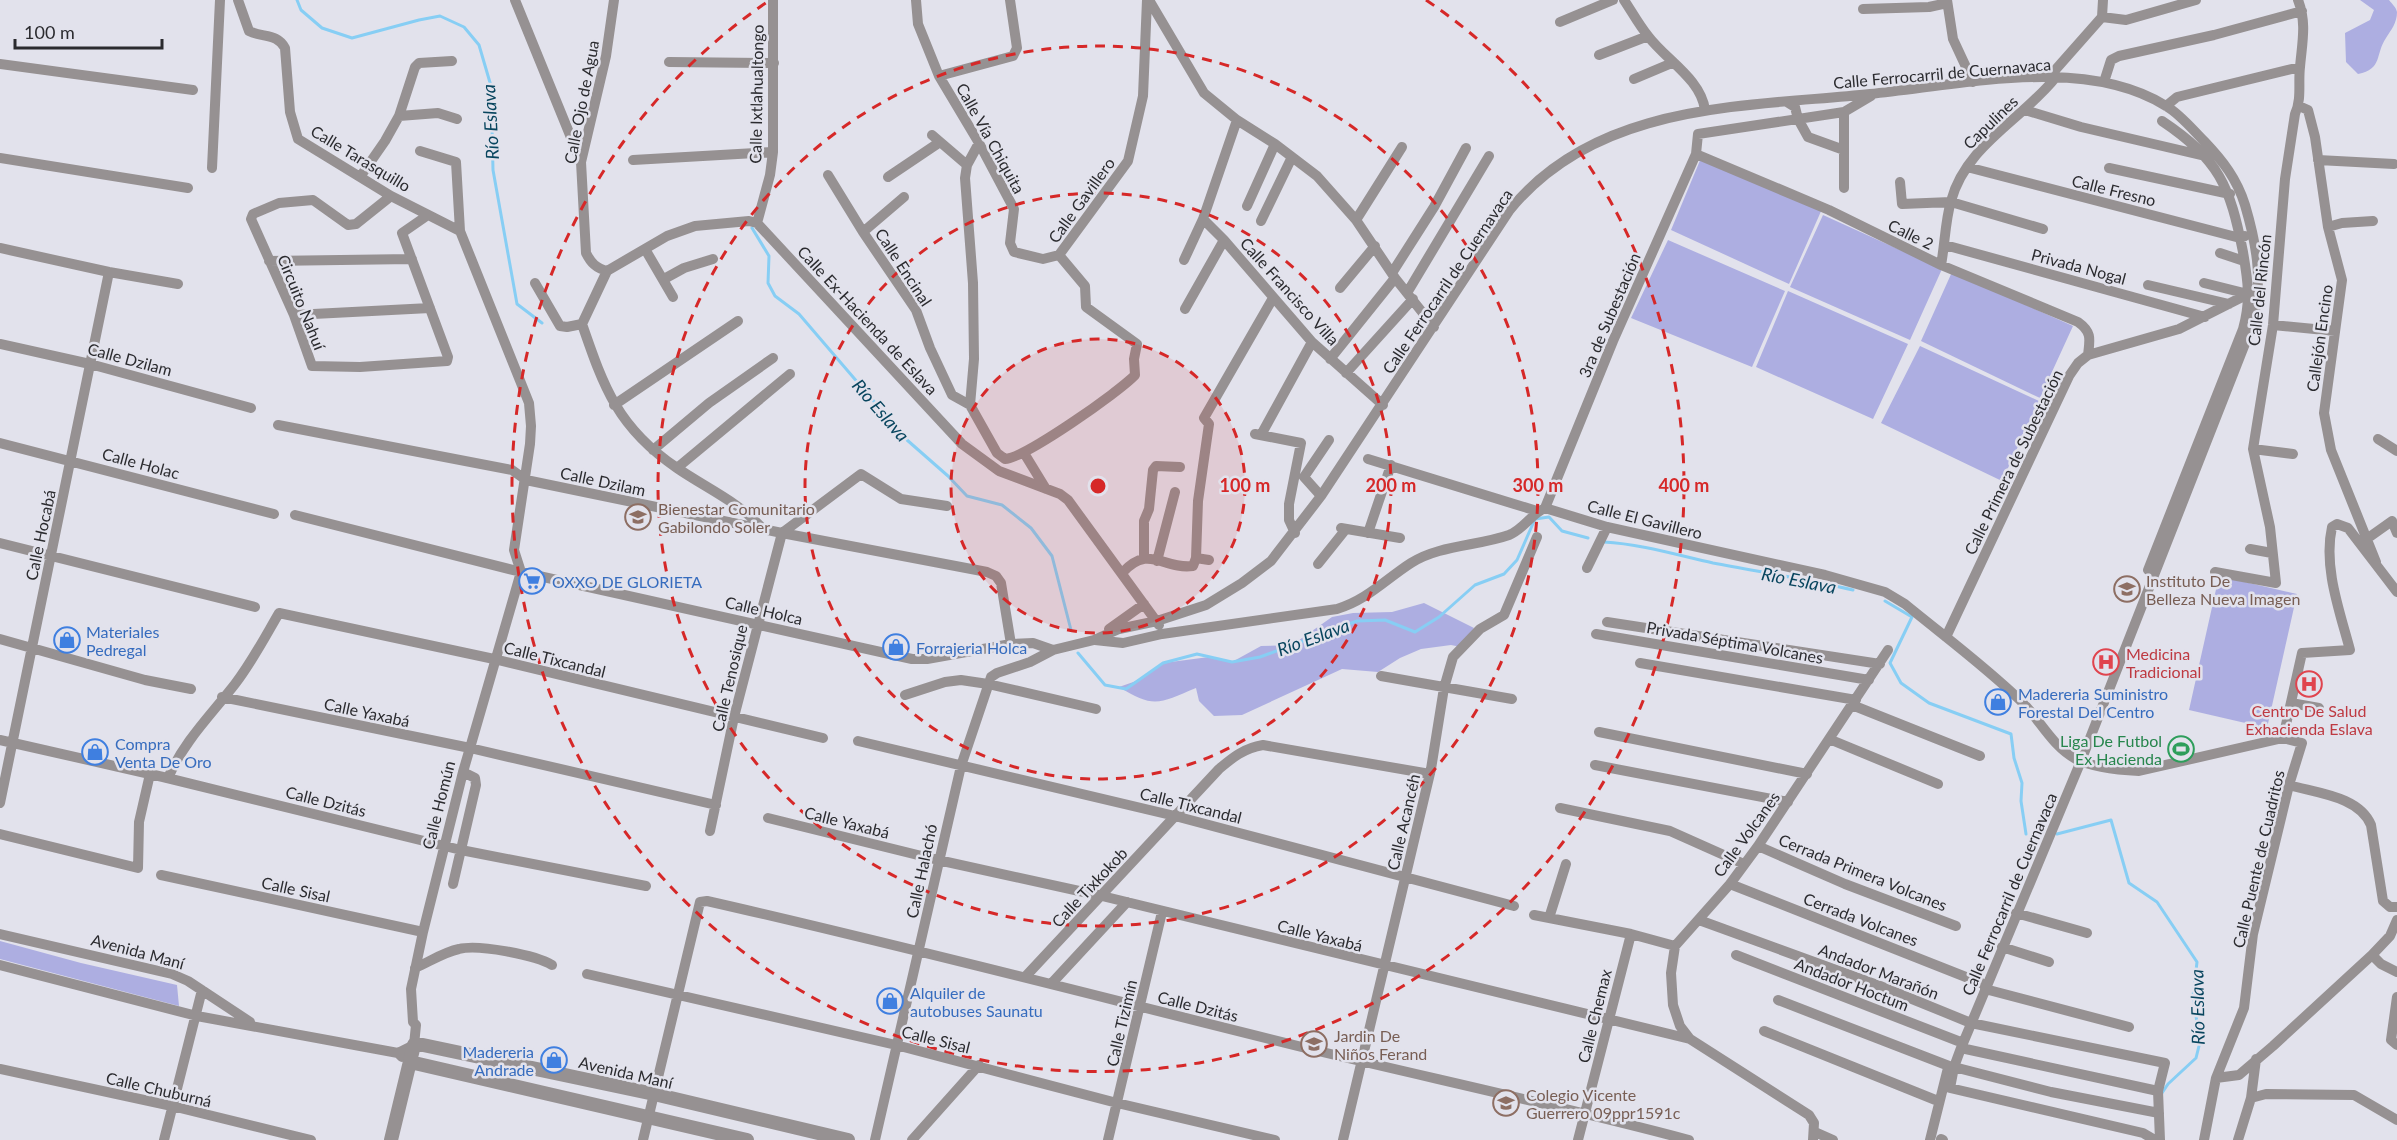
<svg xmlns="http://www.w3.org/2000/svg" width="2397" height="1140" font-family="Lato,sans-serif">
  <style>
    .green { fill: #adaee1 }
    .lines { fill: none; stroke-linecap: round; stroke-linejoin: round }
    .stream { stroke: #87cef4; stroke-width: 3 }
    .minor { stroke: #969192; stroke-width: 10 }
    .tertiary { stroke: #969192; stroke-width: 14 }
    .ring { fill: none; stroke: #d62828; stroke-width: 3; stroke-dasharray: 10 8 }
    .labels { text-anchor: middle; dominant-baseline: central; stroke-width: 5; stroke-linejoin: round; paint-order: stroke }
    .street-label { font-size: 16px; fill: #2b2b2f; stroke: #e2e2ec }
    .education-label { font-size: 16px; fill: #785e54; stroke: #e2e2ec; text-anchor: start }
    .shop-label { font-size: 16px; fill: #366cbe; stroke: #e2e2ec; text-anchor: start }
    .health-label { font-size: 16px; fill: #be3a42; stroke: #e2e2ec; text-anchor: start }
    .leisure-label { font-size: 16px; fill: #27864d; stroke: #e2e2ec; text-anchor: end }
    .water-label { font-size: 18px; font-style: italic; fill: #08455e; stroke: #e2e2ec }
    .centre { fill: #d62828; stroke: #e2e2ec; stroke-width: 3 }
    .ring-label { font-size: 18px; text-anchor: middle; font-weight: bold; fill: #d62828; stroke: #e2e2ec; stroke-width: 5; stroke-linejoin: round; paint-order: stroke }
  </style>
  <rect width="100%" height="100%" fill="#e2e2ec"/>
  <path class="green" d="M2360,0H2389C2392,4 2396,7 2397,12C2397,23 2391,30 2386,38C2375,54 2383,69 2358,74L2346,62L2345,33L2370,20L2374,10Z
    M1701,158L1822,209L1789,284L1671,230Z
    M1823,215L1942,269L1910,340L1790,287Z
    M1668,240L1785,291L1752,367L1631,318Z
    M1952,272L2073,326L2040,398L1921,341Z
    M1788,291L1908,344L1873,419L1756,367Z
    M1920,346L2039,401L2002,481L1881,423Z
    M2219,576L2297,594L2267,728L2189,710Z
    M1424,603L1474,628L1461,647L1451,645L1421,649L1400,658L1378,672L1342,669L1242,715L1214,716L1199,701L1196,688C1160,703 1154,709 1119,687L1139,680L1163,663L1209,657L1232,662L1261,646L1292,645L1332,617L1353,613L1392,612Z
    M0,941L81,963L177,985L179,1006L0,959Z"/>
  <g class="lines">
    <path class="stream" d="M297,0L301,10L322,28L352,38L419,20L440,16L464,27L479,45L491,86L493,170L517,304L542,323
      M752,228L769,256L768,283L775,296L799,314L907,440L948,476L967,496L1002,505L1031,528L1052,556L1071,630
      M1604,542C1641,544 1677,555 1713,563C1760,572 1806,579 1853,590
      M1885,601L1912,617L1890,663L1901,683L1929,703L2011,734L2014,758L2022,783L2021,801L2026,834
      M1078,653L1105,685L1126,689L1163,663L1197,654L1232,662L1260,657L1357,621L1385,620L1415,632L1439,617L1475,585L1504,574L1517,560L1535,519L1549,517L1562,531L1588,538
      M2057,834L2111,820L2129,883L2157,902L2197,962L2193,996L2200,1042L2196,1058L2168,1084L2162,1093"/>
    <path class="minor" d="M238,0L249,31C263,38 277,33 285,48L290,112L298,139L391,196L460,231
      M515,0L581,162
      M916,0L918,24L939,76
      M1010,0L1017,48L1013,56L939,76L979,143L1014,209L1010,243L1014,252L1043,259L1059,255L1128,161L1143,96L1147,0
      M1149,0L1204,93L1237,120L1275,144L1317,176L1356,220L1395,278L1434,327
      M1624,0C1632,12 1639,25 1648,36C1666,60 1701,79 1705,110
      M1947,0L1953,39L1973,82
      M1863,9L1929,7L1947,3
      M2102,17L2126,20L2196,0
      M1560,22L1613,0
      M1599,55L1648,36
      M669,62L774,63
      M0,64L193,90
      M2049,77L2102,17L2103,0
      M1634,79L1672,63
      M2104,82L2111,60L2119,56L2214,35L2302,11
      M1787,102L1795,107L1798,119L1808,137L1844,150
      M2166,106L2177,97L2300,67
      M2299,106L2308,110L2315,137L2328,227L2342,280L2324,413L2331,450L2376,562
      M2025,110L2081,127L2205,156
      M399,116L438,113L457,119
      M932,135L967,165
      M979,143L967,165L965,178L973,283L974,359L970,405L997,453L1005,459C1025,458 1119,392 1135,375L1134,359L1137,344L1086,307L1085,286L1059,255
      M1696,154L1829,210L1941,265L2078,322C2092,332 2090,339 2088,355
      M0,158L188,188
      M633,160L773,152
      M2318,160L2394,164
      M1967,167L2240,238L2245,236
      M212,168L220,0
      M2109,168L2230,194
      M828,175L863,232L916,310L930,348L952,395L970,405
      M360,177L385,141L399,116L415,67L419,63L452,61
      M888,177L940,142
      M1900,182L1902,204L1951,202L2043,229
      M1844,188V112
      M391,196L356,224L348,225L313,200L279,203L253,214L251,219L294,315L312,366L360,367L447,361L448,357L402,233L428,215
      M1247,206L1275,144
      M1203,219L1224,240L1312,342L1383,405
      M1356,220L1402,147
      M1261,221L1292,157
      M757,223L770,175L773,152V0
      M2328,227L2342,223L2373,221
      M863,232L904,197
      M1945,245L2205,317
      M0,248L109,272L178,284
      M645,249L673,297
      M2220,253L2244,261
      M1184,260L1203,219L1237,120
      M269,261L412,259
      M1941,265C1945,244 1945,222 1951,201C1966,145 2022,120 2056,77
      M607,271C596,268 591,263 586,253L581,162L606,56L614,0
      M1392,273L1434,207L1466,148
      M664,279L684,268L713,259
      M535,283L560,326L567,327L582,324
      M2204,283L2248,294
      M2148,285L2229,304
      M1340,288L1375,246
      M1407,293L1489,156
      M1185,309L1224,240
      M294,315L430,308
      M582,324L607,271L667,236L695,226L749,221L757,223L962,444L999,471L1060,494L1068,500L1159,625
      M582,324C604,388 618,428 677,468C706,488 739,502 763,529
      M2273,325L2335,331
      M0,344L90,364L251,408
      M1330,359L1395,278
      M1346,373L1413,299
      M614,405L738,321
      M278,425L512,470L526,480L782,533L987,572L996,576L1001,583L1011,644
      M1255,434L1301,443L1289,504V520L1295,533
      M1261,435L1312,342
      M2378,439L2397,451
      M0,443L274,514
      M2253,449L2293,454
      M653,450L709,403L773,358
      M1024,453L1046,489
      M1368,459L1537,511
      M677,468L790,374
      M1321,496L1304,477L1329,440
      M1545,508L1613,341L1696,154L1698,134L1844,112L1871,96
      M295,515L521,572L912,659H927L1011,644L1033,643L1053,650
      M1341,528L1400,538
      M1368,533L1391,465
      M2368,538L2392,521L2397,533
      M0,543L255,607
      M2250,549L2272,553
      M1144,558V521L1149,509L1153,470L1156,466L1180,467
      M1196,558L1209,560
      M1157,561L1175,492
      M1318,564L1346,529
      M1587,568L1607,527
      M2148,570L2243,329C2251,301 2248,281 2243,252C2230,186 2219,159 2162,121
      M2215,572L2276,583L2270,527L2253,449L2273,325L2285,179L2295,114C2302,99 2298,82 2300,67C2302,43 2307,23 2298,0
      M1122,573C1149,543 1163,570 1193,566L1196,558L1198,501L1209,424L1204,418L1273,298
      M1607,622L1880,664
      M1109,629L1144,604
      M1596,634L1869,680
      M1946,637L2069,376L2078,363L2088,355L2179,329L2254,291
      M0,639L145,680L191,689
      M1095,640L1123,643L1162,634L1337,609C1367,600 1386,579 1411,563C1439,545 1478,546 1509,535C1524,529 1531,514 1545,508L1607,527L1825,575L1885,592L1905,604C1944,636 1986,667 2022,702C2040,720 2052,746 2076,759C2094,768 2119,770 2139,771L2283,738L2302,743L2289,785L2253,934L2244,1008L2216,1078L2204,1140
      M1640,663L1856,700
      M1381,676L1512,699
      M905,695L945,682L961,680L988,684L1096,709
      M222,697L470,748L716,805
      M2291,703L2319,708
      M1852,705L1980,756
      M1599,732L1807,774
      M2283,738L2302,653L2350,650C2340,612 2323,567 2332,527L2337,524L2348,528L2397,592
      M1829,739L1938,784
      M0,740L163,777L461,850L646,886
      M858,741L1175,816L1514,906
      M1595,765L1788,802
      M168,778C184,741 211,715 235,684C252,662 265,637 279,613L494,659L823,738
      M2289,785C2316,793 2359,796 2371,825L2383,901L2390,907H2397
      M0,803L109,272
      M1560,808L1670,831L1744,864
      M768,818L938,860L1102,896L1690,1039L1809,1115L1814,1123L1813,1140
      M710,831L734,717L782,533L861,474L901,499L947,506
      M0,834L138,868L139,822L150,774
      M1758,846L1845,884L1956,926
      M161,875L423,932
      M453,884L476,785L475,778L463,772
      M1730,884L1981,983
      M2016,913L2087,933
      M1534,915L1631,934L1675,946
      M1549,918L1566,864
      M1699,920L1880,986L1971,1023L2165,1063L2158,1091L2160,1140
      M0,934L172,974L188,981L250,1022
      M2002,947L2049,962
      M1736,955L1958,1041
      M2372,955L2381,964L2397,972
      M0,965L197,1016L398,1053L402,1057
      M415,968C429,962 444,952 459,949C478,944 536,955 552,965
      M587,974L896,1045L1117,1103L1275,1140
      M1025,977L1219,769C1232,758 1244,748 1263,745L1430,774
      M1051,984L1127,902
      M1985,989L2129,1027
      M2397,997L2391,1040L2397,1045
      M1778,1000L1949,1066
      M1764,1031L1938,1101
      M1690,1039L1680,1026L1673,1005L1671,973L1675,946L1730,884L1758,846L1888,650
      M1961,1048L2158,1091
      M398,1053L414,1045L416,1025L413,1022L411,989L423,932L463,772L521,572L514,550L530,444L531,426L529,403L460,231L456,162L420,151
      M1954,1067L2051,1092L2159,1113
      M0,1069L172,1106L311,1140
      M2216,1078L2239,1075L2273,1046L2372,955L2390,936L2397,920
      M2251,1098L2266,1094L2354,1095L2397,1120
      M1815,1132L1833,1140
      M1941,1139L1943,1140
      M164,1140L202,990
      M643,1140L700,902L707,901C910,947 1111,1000 1314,1050C1439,1080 1565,1107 1689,1140
      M875,1140L961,766L991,677L997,673L1030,662L1053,650L1094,640L1119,629L1157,621L1206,605L1242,583L1271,561L1321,496L1509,211C1596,102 1745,107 1870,94C1961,85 2084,55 2166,106C2180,114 2193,130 2204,141C2223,161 2237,179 2245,205C2258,249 2264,286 2250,331L2081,761L1961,1048L1954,1067L1950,1088L2143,1133L2155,1140
      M912,1140L979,1065
      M1108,1140L1162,912
      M1343,1140L1431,769L1444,688L1453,657L1480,629L1504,615L1537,537
      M1578,1140L1631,934
      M1930,1140L1948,1068
      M2238,1140L2251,1098L2256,1059"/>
    <path class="tertiary" d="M410,1062L747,1140
      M391,1140L414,1045H423L654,1094L848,1140"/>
  </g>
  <circle cx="1098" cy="486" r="147" fill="#d62828" fill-opacity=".12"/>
  <g class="ring">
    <circle cx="1098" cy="486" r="147"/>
    <circle cx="1098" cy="486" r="293"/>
    <circle cx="1098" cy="486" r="440"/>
    <path d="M1426 0A586 586 0 1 1 770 0"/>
  </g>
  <defs>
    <g id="school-ring" transform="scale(1.35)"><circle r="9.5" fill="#e2e2ec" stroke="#8d6e63" stroke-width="1.5"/><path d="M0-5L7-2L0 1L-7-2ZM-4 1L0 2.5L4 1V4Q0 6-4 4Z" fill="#8d6e63"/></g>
    <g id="supermarket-ring" transform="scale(1.35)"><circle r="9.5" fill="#e2e2ec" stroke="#3f7fe0" stroke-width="1.5"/><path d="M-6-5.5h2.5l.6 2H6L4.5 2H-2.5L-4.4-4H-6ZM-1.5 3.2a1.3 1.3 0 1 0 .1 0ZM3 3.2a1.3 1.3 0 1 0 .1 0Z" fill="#3f7fe0"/></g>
    <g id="university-ring" transform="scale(1.35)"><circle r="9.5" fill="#e2e2ec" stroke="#8d6e63" stroke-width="1.5"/><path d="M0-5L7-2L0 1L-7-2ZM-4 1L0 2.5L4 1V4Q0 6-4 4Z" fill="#8d6e63"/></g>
    <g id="shop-ring" transform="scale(1.35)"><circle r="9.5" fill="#e2e2ec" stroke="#3f7fe0" stroke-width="1.5"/><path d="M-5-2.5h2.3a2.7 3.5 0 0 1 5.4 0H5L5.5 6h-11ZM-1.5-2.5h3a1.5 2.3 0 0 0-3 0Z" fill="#3f7fe0"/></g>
    <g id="hospital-ring" transform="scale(1.35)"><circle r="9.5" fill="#e2e2ec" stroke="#e0444e" stroke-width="1.5"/><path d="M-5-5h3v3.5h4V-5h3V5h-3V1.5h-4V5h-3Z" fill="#e0444e"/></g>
    <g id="stadium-ring" transform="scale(1.35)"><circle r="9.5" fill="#e2e2ec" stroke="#2e9e5b" stroke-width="1.5"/><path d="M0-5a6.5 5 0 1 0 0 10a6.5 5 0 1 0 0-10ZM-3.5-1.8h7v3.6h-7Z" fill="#2e9e5b"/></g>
  </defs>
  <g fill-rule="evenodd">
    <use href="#school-ring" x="638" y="517"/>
    <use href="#supermarket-ring" x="532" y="581"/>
    <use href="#university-ring" x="2127" y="589"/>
    <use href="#shop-ring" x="67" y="640"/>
    <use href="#shop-ring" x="896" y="647"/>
    <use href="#hospital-ring" x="2106" y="662"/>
    <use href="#hospital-ring" x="2309" y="684"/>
    <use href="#shop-ring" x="1998" y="702"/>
    <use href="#stadium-ring" x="2181" y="749"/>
    <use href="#shop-ring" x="95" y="752"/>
    <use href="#shop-ring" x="890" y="1001"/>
    <use href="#school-ring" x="1314" y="1044"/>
    <use href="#shop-ring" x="554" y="1060"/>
    <use href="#school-ring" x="1506" y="1103"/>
  </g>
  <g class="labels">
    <g class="street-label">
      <text transform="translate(1942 73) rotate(-5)">Calle Ferrocarril de Cuernavaca</text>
      <text transform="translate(756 94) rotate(-89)">Calle Ixtlahualtongo</text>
      <text transform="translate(581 102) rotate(-79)">Calle Ojo de Agua</text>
      <text transform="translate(1990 122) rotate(-44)">Capulines</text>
      <text transform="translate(991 138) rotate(61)">Calle Vía Chiquita</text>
      <text transform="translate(361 158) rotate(31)">Calle Tarasquillo</text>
      <text transform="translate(2114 190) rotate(14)">Calle Fresno</text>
      <text transform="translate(1081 200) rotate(-54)">Calle Gavillero</text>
      <text transform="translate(1911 234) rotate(26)">Calle 2</text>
      <text transform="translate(2079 266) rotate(15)">Privada Nogal</text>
      <text transform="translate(904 267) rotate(57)">Calle Encinal</text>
      <text transform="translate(1447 281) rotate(-56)">Calle Ferrocarril de Cuernavaca</text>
      <text transform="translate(2259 290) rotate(-84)">Calle del Rincón</text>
      <text transform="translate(1290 291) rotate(48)">Calle Francisco Villa</text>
      <text transform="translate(302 302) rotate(68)">Circuito Nahuí</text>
      <text transform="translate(1609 315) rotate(-67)">3ra de Subestación</text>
      <text transform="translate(868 320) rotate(47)">Calle Ex-Hacienda de Eslava</text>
      <text transform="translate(2319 338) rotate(-82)">Callejón Encino</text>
      <text transform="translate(130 359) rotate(15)">Calle Dzilam</text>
      <text transform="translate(2013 462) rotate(-64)">Calle Primera de Subestación</text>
      <text transform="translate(141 463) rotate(15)">Calle Holac</text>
      <text transform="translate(603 481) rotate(12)">Calle Dzilam</text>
      <text transform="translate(1645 519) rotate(14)">Calle El Gavillero</text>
      <text transform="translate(40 535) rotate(-78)">Calle Hocabá</text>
      <text transform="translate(764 610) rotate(13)">Calle Holca</text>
      <text transform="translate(1735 642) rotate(10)">Privada Séptima Volcanes</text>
      <text transform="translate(555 659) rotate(14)">Calle Tixcandal</text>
      <text transform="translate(729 678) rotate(-77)">Calle Tenosique</text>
      <text transform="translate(367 712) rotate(12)">Calle Yaxabá</text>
      <text transform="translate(326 801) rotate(14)">Calle Dzitás</text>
      <text transform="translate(438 805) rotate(-76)">Calle Homún</text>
      <text transform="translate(1191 805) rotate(14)">Calle Tixcandal</text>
      <text transform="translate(847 822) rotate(14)">Calle Yaxabá</text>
      <text transform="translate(1403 822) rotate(-77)">Calle Acancéh</text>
      <text transform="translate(1746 834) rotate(-54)">Calle Volcanes</text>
      <text transform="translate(2258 859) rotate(-77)">Calle Puente de Cuadritos</text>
      <text transform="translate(921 871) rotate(-78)">Calle Halachó</text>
      <text transform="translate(1863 872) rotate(22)">Cerrada Primera Volcanes</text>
      <text transform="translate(1089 887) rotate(-47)">Calle Tixkokob</text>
      <text transform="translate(296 889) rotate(12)">Calle Sisal</text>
      <text transform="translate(2009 894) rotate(-67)">Calle Ferrocarril de Cuernavaca</text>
      <text transform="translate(1861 919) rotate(21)">Cerrada Volcanes</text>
      <text transform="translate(1320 935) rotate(14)">Calle Yaxabá</text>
      <text transform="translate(138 951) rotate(15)">Avenida Maní</text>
      <text transform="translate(1879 971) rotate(21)">Andador Marañón</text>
      <text transform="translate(1852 984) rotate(21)">Andador Hoctum</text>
      <text transform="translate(1198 1006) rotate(14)">Calle Dzitás</text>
      <text transform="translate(1594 1016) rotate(-76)">Calle Chemax</text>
      <text transform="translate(1121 1023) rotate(-77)">Calle Tizimín</text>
      <text transform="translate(936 1039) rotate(14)">Calle Sisal</text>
      <text transform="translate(626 1072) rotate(13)">Avenida Maní</text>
      <text transform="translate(159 1089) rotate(13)">Calle Chuburná</text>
    </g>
    <g class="education-label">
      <text x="658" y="508">Bienestar Comunitario<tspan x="658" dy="18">Gabilondo Soler</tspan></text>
      <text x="2146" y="580">Instituto De<tspan x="2146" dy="18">Belleza Nueva Imagen</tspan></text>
      <text x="1334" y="1035">Jardin De<tspan x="1334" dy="18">Niños Ferand</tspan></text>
      <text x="1526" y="1094">Colegio Vicente<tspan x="1526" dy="18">Guerrero 09ppr1591c</tspan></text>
    </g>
    <g class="shop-label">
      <text x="552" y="581">OXXO DE GLORIETA</text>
      <text x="86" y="631">Materiales<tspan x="86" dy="18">Pedregal</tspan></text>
      <text x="916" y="647">Forrajeria Holca</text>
      <text x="2018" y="693">Madereria Suministro<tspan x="2018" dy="18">Forestal Del Centro</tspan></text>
      <text x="115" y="743">Compra<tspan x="115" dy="18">Venta De Oro</tspan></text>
      <text x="910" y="992">Alquiler de<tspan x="910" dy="18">autobuses Saunatu</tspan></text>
      <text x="534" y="1051" text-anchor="end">Madereria<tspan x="534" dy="18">Andrade</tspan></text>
    </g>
    <g class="health-label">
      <text x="2126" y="653">Medicina<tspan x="2126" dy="18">Tradicional</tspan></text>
      <text x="2309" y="710" text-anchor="middle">Centro De Salud<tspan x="2309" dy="18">Exhacienda Eslava</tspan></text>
    </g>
    <g class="leisure-label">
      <text x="2162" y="740">Liga De Futbol<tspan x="2162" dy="18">Ex Hacienda</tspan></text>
    </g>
    <g class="water-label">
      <text transform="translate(490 122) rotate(-93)">Río Eslava</text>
      <text transform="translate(881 410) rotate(49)">Río Eslava</text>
      <text transform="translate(1799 580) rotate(11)">Río Eslava</text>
      <text transform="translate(1313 637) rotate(-20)">Río Eslava</text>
      <text transform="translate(2197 1007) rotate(-91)">Río Eslava</text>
    </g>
  </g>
  <circle cx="1098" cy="486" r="9" class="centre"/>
  <g class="ring-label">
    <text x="1245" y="492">100 m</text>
    <text x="1391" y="492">200 m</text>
    <text x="1538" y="492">300 m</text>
    <text x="1684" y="492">400 m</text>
  </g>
  <path d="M15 39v9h147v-9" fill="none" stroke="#2b2b2f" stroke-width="3"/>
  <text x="24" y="39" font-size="18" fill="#2b2b2f" stroke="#e2e2ec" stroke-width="4.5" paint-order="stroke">100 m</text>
</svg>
